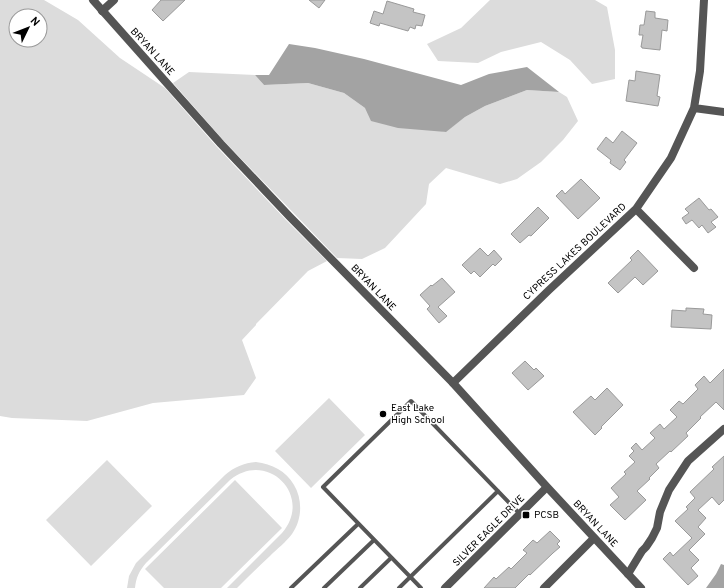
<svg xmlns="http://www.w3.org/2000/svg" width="724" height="588" font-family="Overpass,sans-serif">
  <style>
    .green { fill: #dcdcdc; fill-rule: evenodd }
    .water { fill: #a3a3a3 }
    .building { fill: #c4c4c4; stroke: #999 }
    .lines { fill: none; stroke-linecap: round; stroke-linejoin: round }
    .service { stroke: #555; stroke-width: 4 }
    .minor { stroke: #555; stroke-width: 8 }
    .tertiary { stroke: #555; stroke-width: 8 }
    .poi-dot { fill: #000; stroke: #fff; stroke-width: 1.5 }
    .labels { text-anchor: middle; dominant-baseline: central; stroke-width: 3; stroke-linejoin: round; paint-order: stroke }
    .street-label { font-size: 10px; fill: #000; stroke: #fff }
    .poi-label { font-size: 10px; fill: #000; stroke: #fff; text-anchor: start }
  </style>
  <rect width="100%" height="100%" fill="#fff"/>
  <path class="green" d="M0,0H44L78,20L120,58L165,88L217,147L286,220L327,261L308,271L256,324V325L242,340L256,378L244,395L153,403L87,421L12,418L0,416ZM16,16H40V40H16Z
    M490,0H595L607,7L615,50V79L592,84L570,60L541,42L501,52L478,63L438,61L427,44L461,28Z
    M189,72L255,75L264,85L308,83L344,93L365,108L445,132L465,117L485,106L527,90L559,92L567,97L578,121L563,140L541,162L517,179L500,184L446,168L429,184L426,204L385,248L362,259L337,258L224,141L173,83Z
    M329,398L365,435L311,488L275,451Z
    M107,460L152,506L91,566L46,520Z
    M256,462C272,464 286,471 294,485C303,500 302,520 292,534C286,542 277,549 270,556C259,566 248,577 237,588H227L282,533C314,496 267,449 230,480L146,563C139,571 136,578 135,588H127L129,576L136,563L225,475C234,467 244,463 256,462Z
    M235,480L282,528L221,588H164L145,569Z"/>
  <path class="water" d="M289,44L315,48L364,59L461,85L489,74L527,67L559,92L527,90L485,106L465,117L446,132L398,128L371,121L365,108L344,93L308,83L264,85L255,75H269Z
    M721,564L724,565V588H706L716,574Z"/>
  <path class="building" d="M161,0H185L163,21L152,10Z
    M309,0H325L319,8Z
    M387,1L414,9L413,12L425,15L422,26L416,25L415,29L410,27L408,31L380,23L379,26L370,23L374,11L383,14Z
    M646,11L655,12V18L668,20L667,31L662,30L660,50L642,48V47H641L643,35H639L640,25H644Z
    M636,71L660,75L657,96L660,97L658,106L626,101L629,80L635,81Z
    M622,131L637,143L624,160L626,162L620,170L610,163L611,160L597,149L606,137L613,143Z
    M581,179L600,198L578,219L556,196L562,190L565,194Z
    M699,198L709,210L711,209L718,217L711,222L716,227L708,233L702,225L699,228L692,220L686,224L682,218L689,213L685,209Z
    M538,207L549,218L531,236L529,235L520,243L511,234Z
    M480,248L488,256L494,250L502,259L495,266L493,264L480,277L474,271L471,274L462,265Z
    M638,250L658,271L643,285L635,277L618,293L608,283L632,260L630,258Z
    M442,278L455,292L438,307L447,316L439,323L427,309L430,306L420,295L431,285L432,286Z
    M686,308L704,309L703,314L712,315L711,329L671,327L672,310L686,311Z
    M525,361L534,370L536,368L544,376L528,390L512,373Z
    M724,369V410L716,402L700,417L701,418L686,433L688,436L671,452L670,451L656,464L659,468L649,478L650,479L637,491L646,500L625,520L610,505L619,497L611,488L626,474L624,472L635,462L629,456L634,451L631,448L636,443L642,450L655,438L650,433L660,424L664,429L677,417L670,410L679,401L683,404L698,389L695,385L704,376L710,383Z
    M607,388L623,405L601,427L602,428L595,435L573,412L591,396L595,400Z
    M724,456V500L719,505L712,497L698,510L706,518L698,527L705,534L689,550L699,560L691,568L698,576L688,585L663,559L670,552L673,556L692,538L675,521L688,509L686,507L695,498L690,492L714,469L712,467Z
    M550,531L560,541L557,544L560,547L553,553L530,575L529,574L515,588H484L494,577L496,579L509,567L511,569L527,553L523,550L533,540L537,543Z"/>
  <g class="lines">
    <path class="service" d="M291,588L358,524
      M324,588L374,540
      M360,588L391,558
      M399,588L498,491
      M421,588L323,487L411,401L520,514"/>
    <path class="minor" d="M102,11L114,0
      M694,108L724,112
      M636,209L694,268
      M453,383L549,290L636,209L671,158L694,108L700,71L704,0
      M628,574L642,551L646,547L652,538L657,528L660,512L669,490L688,461L724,429
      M544,588L594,538"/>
    <path class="tertiary" d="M93,0L221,144L290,217L453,383L547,487L641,588
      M445,588L547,487"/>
  </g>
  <g class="poi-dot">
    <circle cx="383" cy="414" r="4"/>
    <rect x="522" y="511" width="8" height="8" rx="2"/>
  </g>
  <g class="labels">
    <g class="street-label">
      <text transform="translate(152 52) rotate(48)">BRYAN LANE</text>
      <text transform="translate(575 252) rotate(-43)">CYPRESS LAKES BOULEVARD</text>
      <text transform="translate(373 288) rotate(46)">BRYAN LANE</text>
      <text transform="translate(595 524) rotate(47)">BRYAN LANE</text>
      <text transform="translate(489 531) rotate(-45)">SILVER EAGLE DRIVE</text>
    </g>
    <g class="poi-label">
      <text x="391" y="408">East Lake<tspan x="391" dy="12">High School</tspan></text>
      <text x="534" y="515">PCSB</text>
    </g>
  </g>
  <g transform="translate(28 28) rotate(47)"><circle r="19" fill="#ffffff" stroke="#999999"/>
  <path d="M0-3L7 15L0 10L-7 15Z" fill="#000000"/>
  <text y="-6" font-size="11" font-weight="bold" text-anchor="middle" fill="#000000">N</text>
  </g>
</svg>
